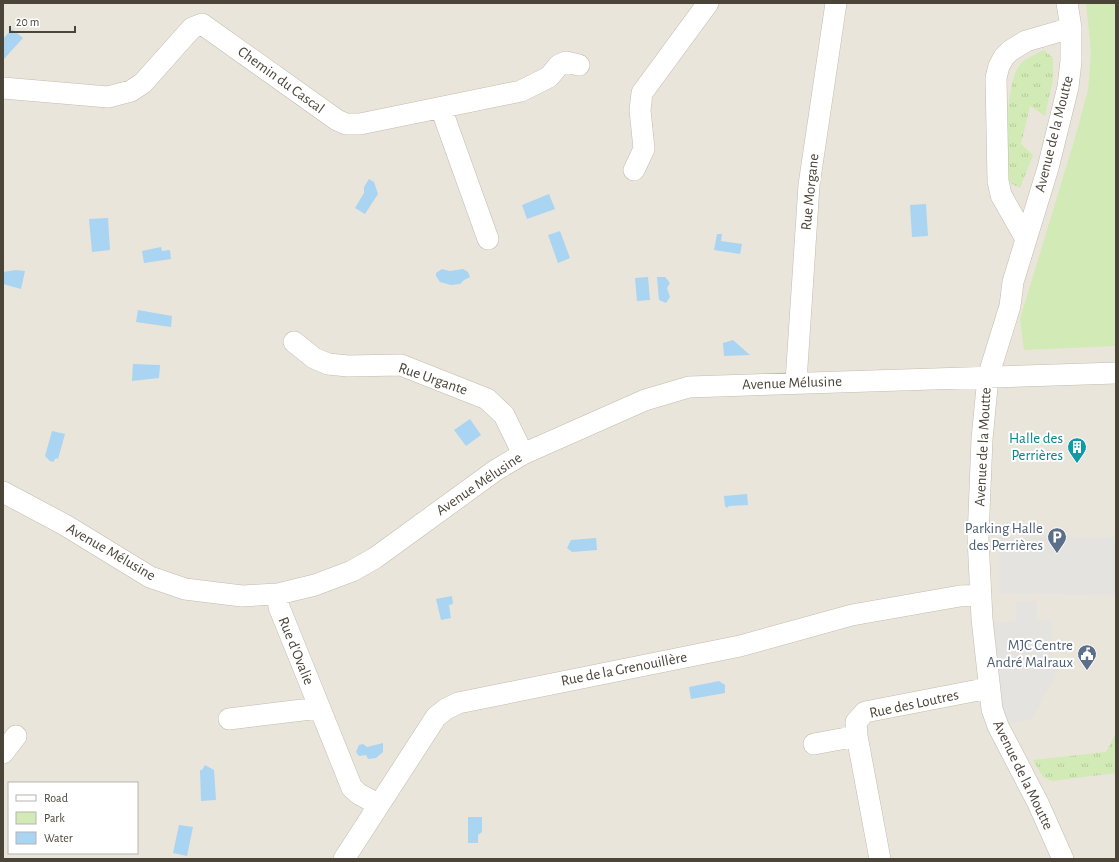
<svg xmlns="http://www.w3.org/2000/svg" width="1119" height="862" font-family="'Alegreya Sans',sans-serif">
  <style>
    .residential { fill: #eae5da; fill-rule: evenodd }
    .grass { fill: url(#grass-tufts) }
    .park { fill: #d2eab5 }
    .parking { fill: #e5e3e0 }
    .water { fill: #a9d4f2 }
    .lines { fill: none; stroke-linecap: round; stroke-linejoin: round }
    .minor-casing { stroke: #c2bbae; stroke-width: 22 }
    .minor { stroke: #fff; stroke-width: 21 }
    .labels { text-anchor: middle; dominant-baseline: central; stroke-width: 4; stroke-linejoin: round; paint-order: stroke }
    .street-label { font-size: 15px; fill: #4b4439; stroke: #fff }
    .culture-label { font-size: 15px; fill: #0d838f; stroke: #fff; text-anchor: end }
    .service-label { font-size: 15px; fill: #4e5e75; stroke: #fff; text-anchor: end }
  </style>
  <defs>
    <pattern id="grass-tufts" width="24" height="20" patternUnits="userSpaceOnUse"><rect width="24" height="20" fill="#d2eab5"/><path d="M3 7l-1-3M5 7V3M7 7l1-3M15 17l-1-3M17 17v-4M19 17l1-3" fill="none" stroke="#b6ca9c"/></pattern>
  </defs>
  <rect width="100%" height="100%" fill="#f6f3ec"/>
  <path class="residential" d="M3,3H1116V859H3ZM9,783H137V853H9Z"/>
  <path class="grass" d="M1044,50L1053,58V79L1045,116L1030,106L1021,144L1033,155L1020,188L1007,181C1008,150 1004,97 1017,69C1021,60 1035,54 1044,50Z
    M1116,733V773L1052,781L1043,777L1033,760L1106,752Z"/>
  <path class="park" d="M1086,3H1116V346L1024,350L1020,319L1075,138L1088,90L1091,52Z"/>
  <path class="parking" d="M999,537H1116V595L999,594Z
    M1016,601H1037V620H1052L1053,666L1059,670L1032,720L998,726L982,623L1016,621Z"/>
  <path class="water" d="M12,29L23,38L3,60V39Z
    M369,179L374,182L378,194L365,214L355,208L364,193V187Z
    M549,194L555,209L527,219L522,205Z
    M926,204L928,236L912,237L910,205Z
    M108,218L110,250L92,252L89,219Z
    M560,231L570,258L558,263L548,235Z
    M717,234H722L721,241L742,244L740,254L714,250Z
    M161,247L162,251L170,250L171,259L144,263L142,251Z
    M442,269L450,271L463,269L468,272L470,277L464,280L460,284L451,285L440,282L436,276V273Z
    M16,270L25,271L21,289L3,284V272Z
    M648,277L650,300L637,301L635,278Z
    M657,277H665L670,283L667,288L670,297L666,303L659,300Z
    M138,310L172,316L171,327L136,322Z
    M733,340L750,355L724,356L723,343Z
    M133,364L160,365L159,378L132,381Z
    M470,419L481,435L466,446L454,430Z
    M52,431L65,434L58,459L56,458L53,462L50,461L45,456Z
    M747,494L748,505L729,506L727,508L725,506L724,496Z
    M596,538L597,550L572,552L567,548L571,540Z
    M452,596L453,604L449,605L451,618L441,620L436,599Z
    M719,681L725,685V693L691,699L689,687Z
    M383,743V752L376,758L368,759L366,755L359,756L356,752L359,745L363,744L367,747Z
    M205,765L214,770L216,800L201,801L200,770H202Z
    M468,817H482V832L478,835V843H468Z
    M179,825L193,827L187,856L173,853Z"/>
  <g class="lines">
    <g class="minor-casing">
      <path id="minor" d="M3,88L108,97L131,91L143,83L192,28L202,24L337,120L346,124H360L521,91L549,77L559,65L566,62L579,65
        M441,108L488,239
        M634,170L644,149L640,110L642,93L708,3
        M1026,239L1001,195L998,181L996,78L999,66L1004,57L1010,51L1026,41L1071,28
        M294,342L314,358L328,364L348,366L401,365L487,399L504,415L523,454
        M796,382L809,185L836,3
        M3,492L65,525L150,577L185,589L242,596L278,594L315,585L352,571L375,558L496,470L523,454L645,400L689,387L1116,373
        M278,594L279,607L352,788L359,794L379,805
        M229,719L319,708
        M857,736L880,859
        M814,744L857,736L856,722L865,712L989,688
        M3,753L16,736
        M344,859L436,717L446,709L458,703L740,646L852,615L960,596L981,595
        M1063,859L1038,803L998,726L992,709L982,619L978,538L982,439L988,377L1010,306L1013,282L1048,168L1068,87L1071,61V28L1067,3"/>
    </g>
    <use href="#minor" class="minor"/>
  </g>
  <defs>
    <g id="building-pin" transform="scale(1)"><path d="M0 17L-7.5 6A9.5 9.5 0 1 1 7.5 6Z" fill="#0f9aa8" stroke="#fff"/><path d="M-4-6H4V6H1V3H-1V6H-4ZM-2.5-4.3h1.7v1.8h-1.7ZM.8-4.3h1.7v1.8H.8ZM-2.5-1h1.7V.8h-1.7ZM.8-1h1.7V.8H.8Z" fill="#fff"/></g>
    <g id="parking-pin" transform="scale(1)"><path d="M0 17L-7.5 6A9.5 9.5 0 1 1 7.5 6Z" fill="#5c6f8a" stroke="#fff"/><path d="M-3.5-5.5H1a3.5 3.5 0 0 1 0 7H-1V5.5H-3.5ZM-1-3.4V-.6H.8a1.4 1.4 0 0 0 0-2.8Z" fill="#fff"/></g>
    <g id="civic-pin" transform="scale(1)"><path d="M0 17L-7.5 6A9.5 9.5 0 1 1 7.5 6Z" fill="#5c6f8a" stroke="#fff"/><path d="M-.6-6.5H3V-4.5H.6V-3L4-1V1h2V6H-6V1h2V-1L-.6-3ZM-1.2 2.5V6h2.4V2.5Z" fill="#fff"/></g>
  </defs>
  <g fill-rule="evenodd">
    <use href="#building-pin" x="1077" y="447"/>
    <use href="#parking-pin" x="1057" y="537"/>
    <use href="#civic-pin" x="1087" y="654"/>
  </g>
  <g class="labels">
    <g class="street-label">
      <text transform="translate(281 80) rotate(36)">Chemin du Cascal</text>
      <text transform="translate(1054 134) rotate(-76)">Avenue de la Moutte</text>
      <text transform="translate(810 192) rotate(-84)">Rue Morgane</text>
      <text transform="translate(433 379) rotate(19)">Rue Urgante</text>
      <text transform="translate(792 383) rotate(-2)">Avenue Mélusine</text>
      <text transform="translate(983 447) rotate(-87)">Avenue de la Moutte</text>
      <text transform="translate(479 484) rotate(-34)">Avenue Mélusine</text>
      <text transform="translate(111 552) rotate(30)">Avenue Mélusine</text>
      <text transform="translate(296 651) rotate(68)">Rue d'Ovalie</text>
      <text transform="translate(624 669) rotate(-11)">Rue de la Grenouillère</text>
      <text transform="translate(914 704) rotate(-12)">Rue des Loutres</text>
      <text transform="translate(1023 775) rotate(64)">Avenue de la Moutte</text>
    </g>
    <g class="culture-label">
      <text x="1063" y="438">Halle des<tspan x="1063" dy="17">Perrières</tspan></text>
    </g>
    <g class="service-label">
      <text x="1043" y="528">Parking Halle<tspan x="1043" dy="17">des Perrières</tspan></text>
      <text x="1073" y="645">MJC Centre<tspan x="1073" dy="17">André Malraux</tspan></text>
    </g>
  </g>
  <rect width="1119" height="862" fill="none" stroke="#4b4439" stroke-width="8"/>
  <rect x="8" y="782" width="130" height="72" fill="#ffffff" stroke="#b7b4b0"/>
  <rect x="16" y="795" width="20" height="6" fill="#ffffff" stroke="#b7b4b0"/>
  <text x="44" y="802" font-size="12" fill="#4b4439">Road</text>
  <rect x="16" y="812" width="20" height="12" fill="#d2eab5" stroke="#b7b4b0"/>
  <text x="44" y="822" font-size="12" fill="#4b4439">Park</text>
  <rect x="16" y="832" width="20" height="12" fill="#a9d4f2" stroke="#b7b4b0"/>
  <text x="44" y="842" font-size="12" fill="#4b4439">Water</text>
  <path d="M10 26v6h65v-6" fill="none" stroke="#4b4439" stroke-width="2"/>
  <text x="16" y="26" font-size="12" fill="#4b4439" stroke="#ffffff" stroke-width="3" paint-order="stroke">20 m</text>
</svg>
